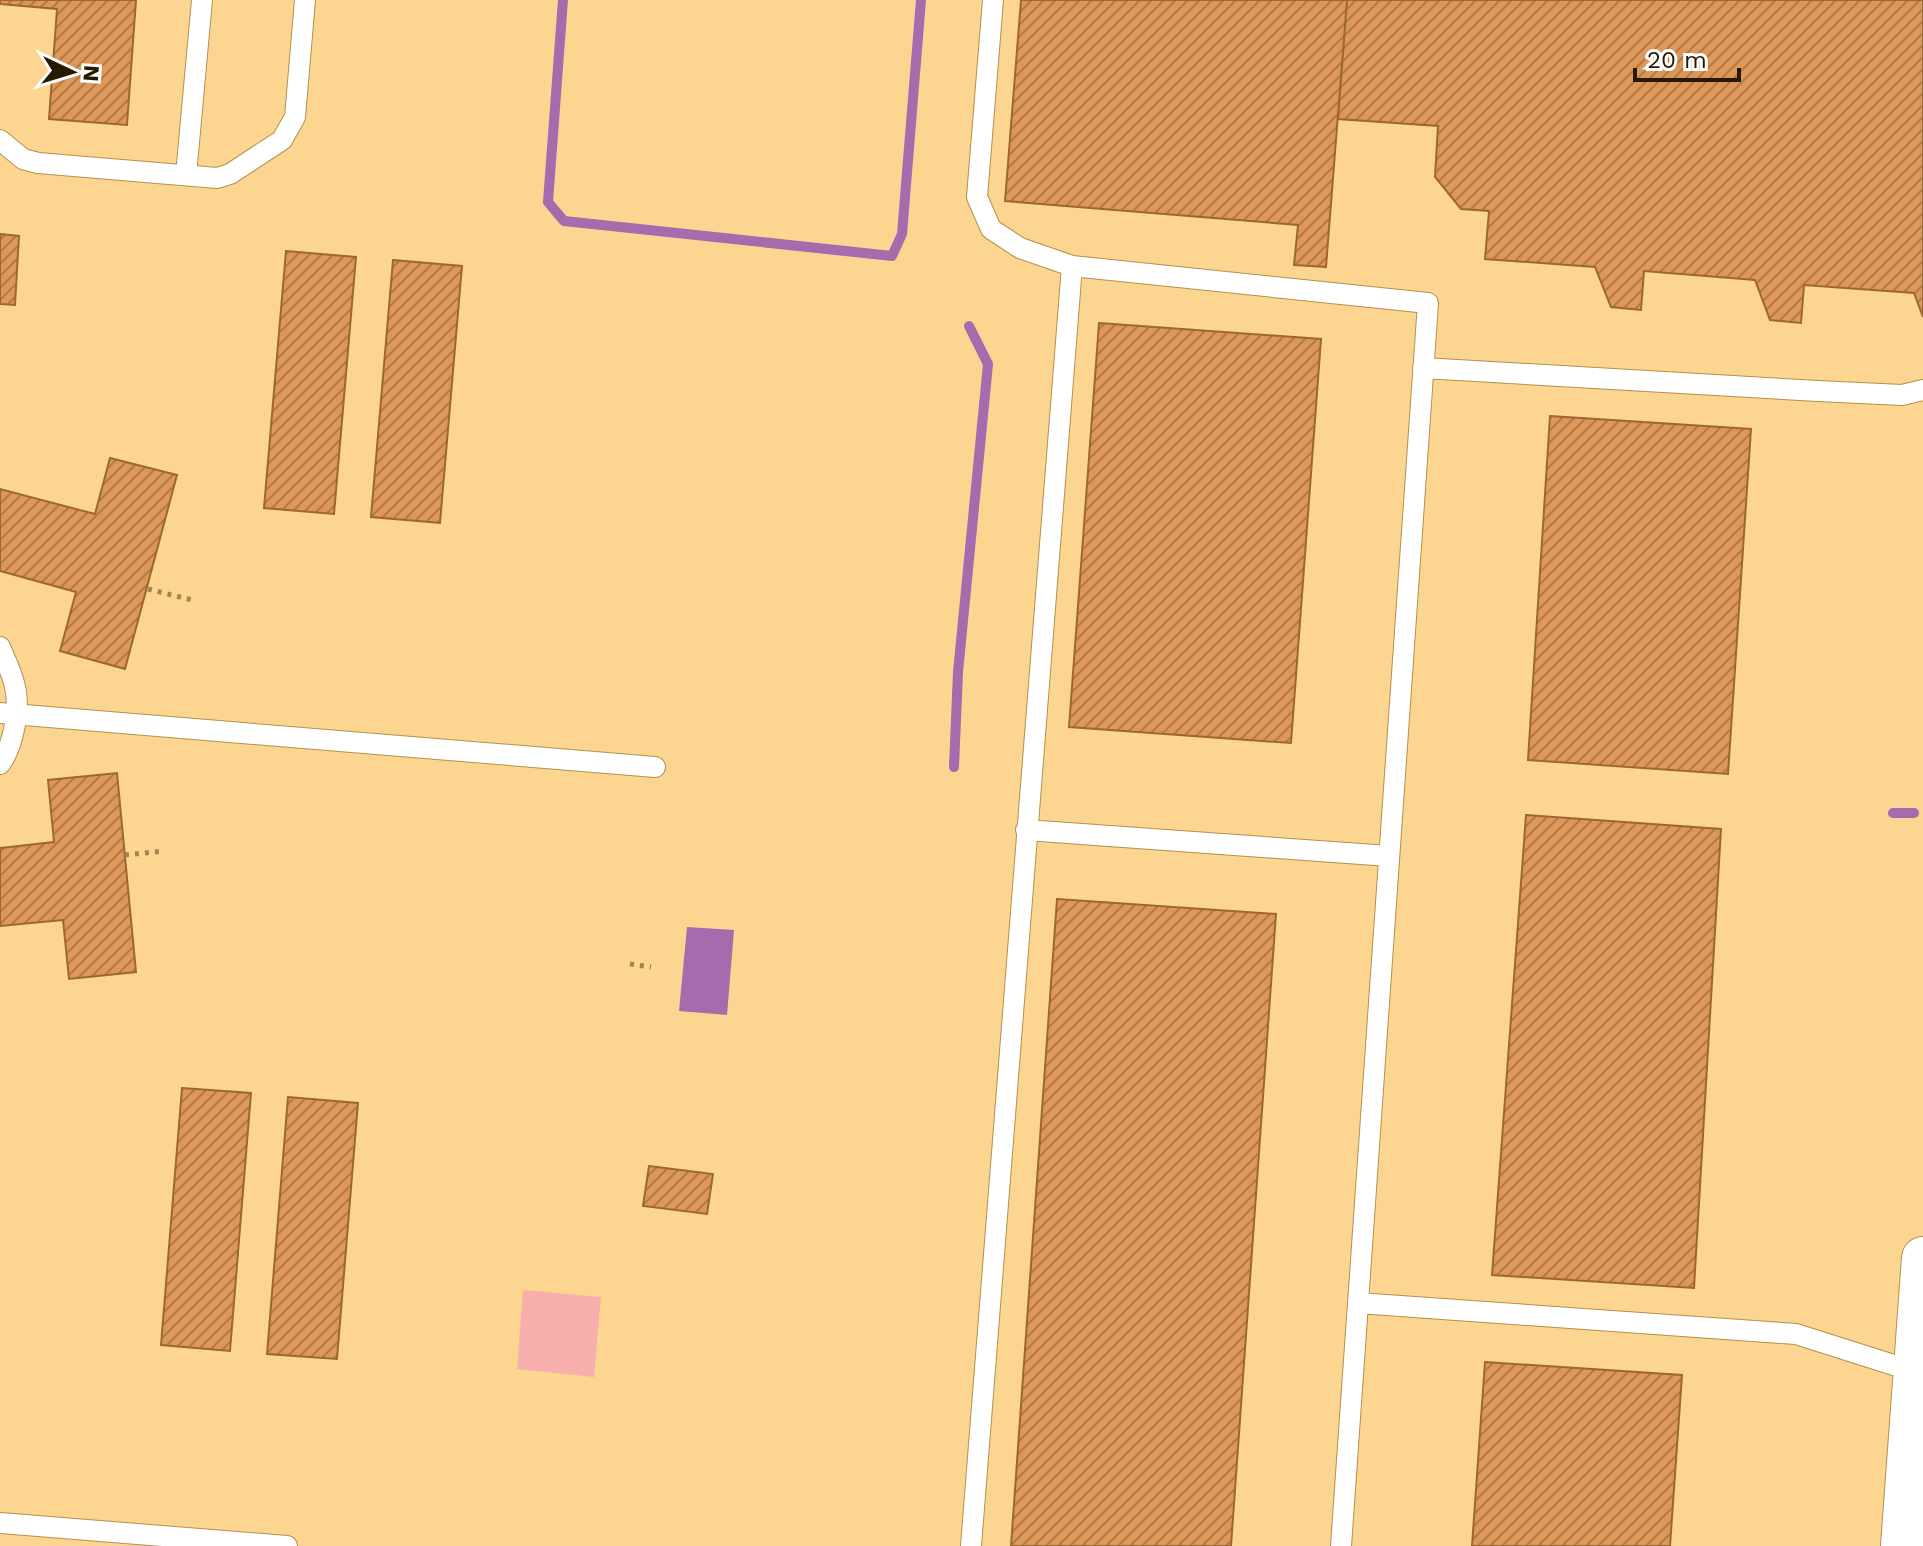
<svg xmlns="http://www.w3.org/2000/svg" width="1923" height="1546" font-family="'Work Sans',sans-serif">
  <style>
    .green { fill: #f6afab }
    .water { fill: #a46bad }
    .lines { fill: none; stroke-linecap: round; stroke-linejoin: round }
    .stream { stroke: #a46bad; stroke-width: 10 }
    .building { fill: url(#building-hatch); stroke: #9d6733; stroke-width: 2 }
    .lane-casing { stroke: #b4904c; stroke-width: 22 }
    .street-casing { stroke: #b4904c; stroke-width: 44 }
    .path { stroke: #a08552; stroke-width: 5; stroke-dasharray: 4 6; stroke-linecap: butt }
    .lane { stroke: #fff; stroke-width: 20 }
    .street { stroke: #fff; stroke-width: 42 }
  </style>
  <defs>
    <pattern id="building-hatch" width="6" height="6" patternUnits="userSpaceOnUse" patternTransform="scale(2)"><rect width="6" height="6" fill="#dd9758"/><path d="M-1 1l2-2M0 6l6-6M5 7l2-2" fill="none" stroke="#b37a46"/></pattern>
  </defs>
  <rect width="100%" height="100%" fill="#fcd690"/>
  <path class="green" d="M523,1290L601,1297L594,1377L517,1369Z"/>
  <path class="water" d="M687,927L734,930L727,1015L679,1011Z"/>
  <g class="lines">
    <path class="stream" d="M563,0L548,202L564,221L892,256L902,234L921,0
      M954,767L958,672L988,364L969,326
      M1893,813H1914"/>
  </g>
  <path class="building" d="M0,0H136L127,125L49,119L57,9L0,4Z
    M1021,0H1347L1326,267L1294,265L1298,225L1005,201Z
    M1347,0H1923V317L1914,293L1804,285L1801,323L1770,320L1755,280L1644,271L1641,310L1611,307L1595,267L1485,259L1489,211L1461,209L1435,177L1438,126L1338,119Z
    M0,234L19,236L15,305L0,304Z
    M286,251L356,257L334,514L264,508Z
    M393,260L462,266L440,523L371,517Z
    M1099,323L1321,339L1291,743L1069,727Z
    M1550,416L1751,429L1728,774L1528,760Z
    M110,458L177,475L125,669L60,651L76,592L0,571V489L95,514Z
    M117,773L136,972L69,979L63,920L0,926V848L54,842L48,780Z
    M1526,815L1721,829L1694,1288L1492,1275Z
    M1057,899L1276,914L1231,1546H1011Z
    M182,1088L251,1093L230,1351L161,1345Z
    M288,1097L358,1103L337,1359L267,1354Z
    M649,1166L713,1174L707,1214L643,1206Z
    M1485,1362L1682,1375L1670,1546H1472Z"/>
  <g class="lines">
    <g class="lane-casing">
      <path id="lane" d="M993,0L977,197L991,229L1020,248L1072,266L1428,303L1341,1546
        M0,140L23,159L38,163L217,178L230,174L282,140L295,117L305,0
        M186,175L202,0
        M1423,368L1818,391L1902,395L1923,390
        M0,647C5,659 11,671 14,683C21,706 14,745 0,764
        M0,713L655,767
        M1026,830L1389,856
        M1358,1303L1796,1334L1919,1373
        M0,1523L287,1546
        M971,1546L1072,266"/>
    </g>
    <g class="street-casing">
      <path id="street" d="M1902,1546L1923,1258"/>
    </g>
    <path class="path" d="M148,589L196,601
      M125,855L164,851
      M630,964L651,967"/>
    <use href="#lane" class="lane"/>
    <use href="#street" class="street"/>
  </g>
  <g transform="translate(72 72) rotate(94)" stroke="#fcfcfc" stroke-width="6" paint-order="stroke">
  <path d="M0-6L14 30L0 20L-14 30Z" fill="#271900"/>
  <text y="-12" font-size="22" font-weight="bold" text-anchor="middle" fill="#271900">N</text>
  </g>
  <path d="M1635 68v12h104v-12" fill="none" stroke="#271900" stroke-width="4"/>
  <text x="1647" y="68" font-size="24" fill="#271900" stroke="#fcfcfc" stroke-width="6" paint-order="stroke">20 m</text>
</svg>
